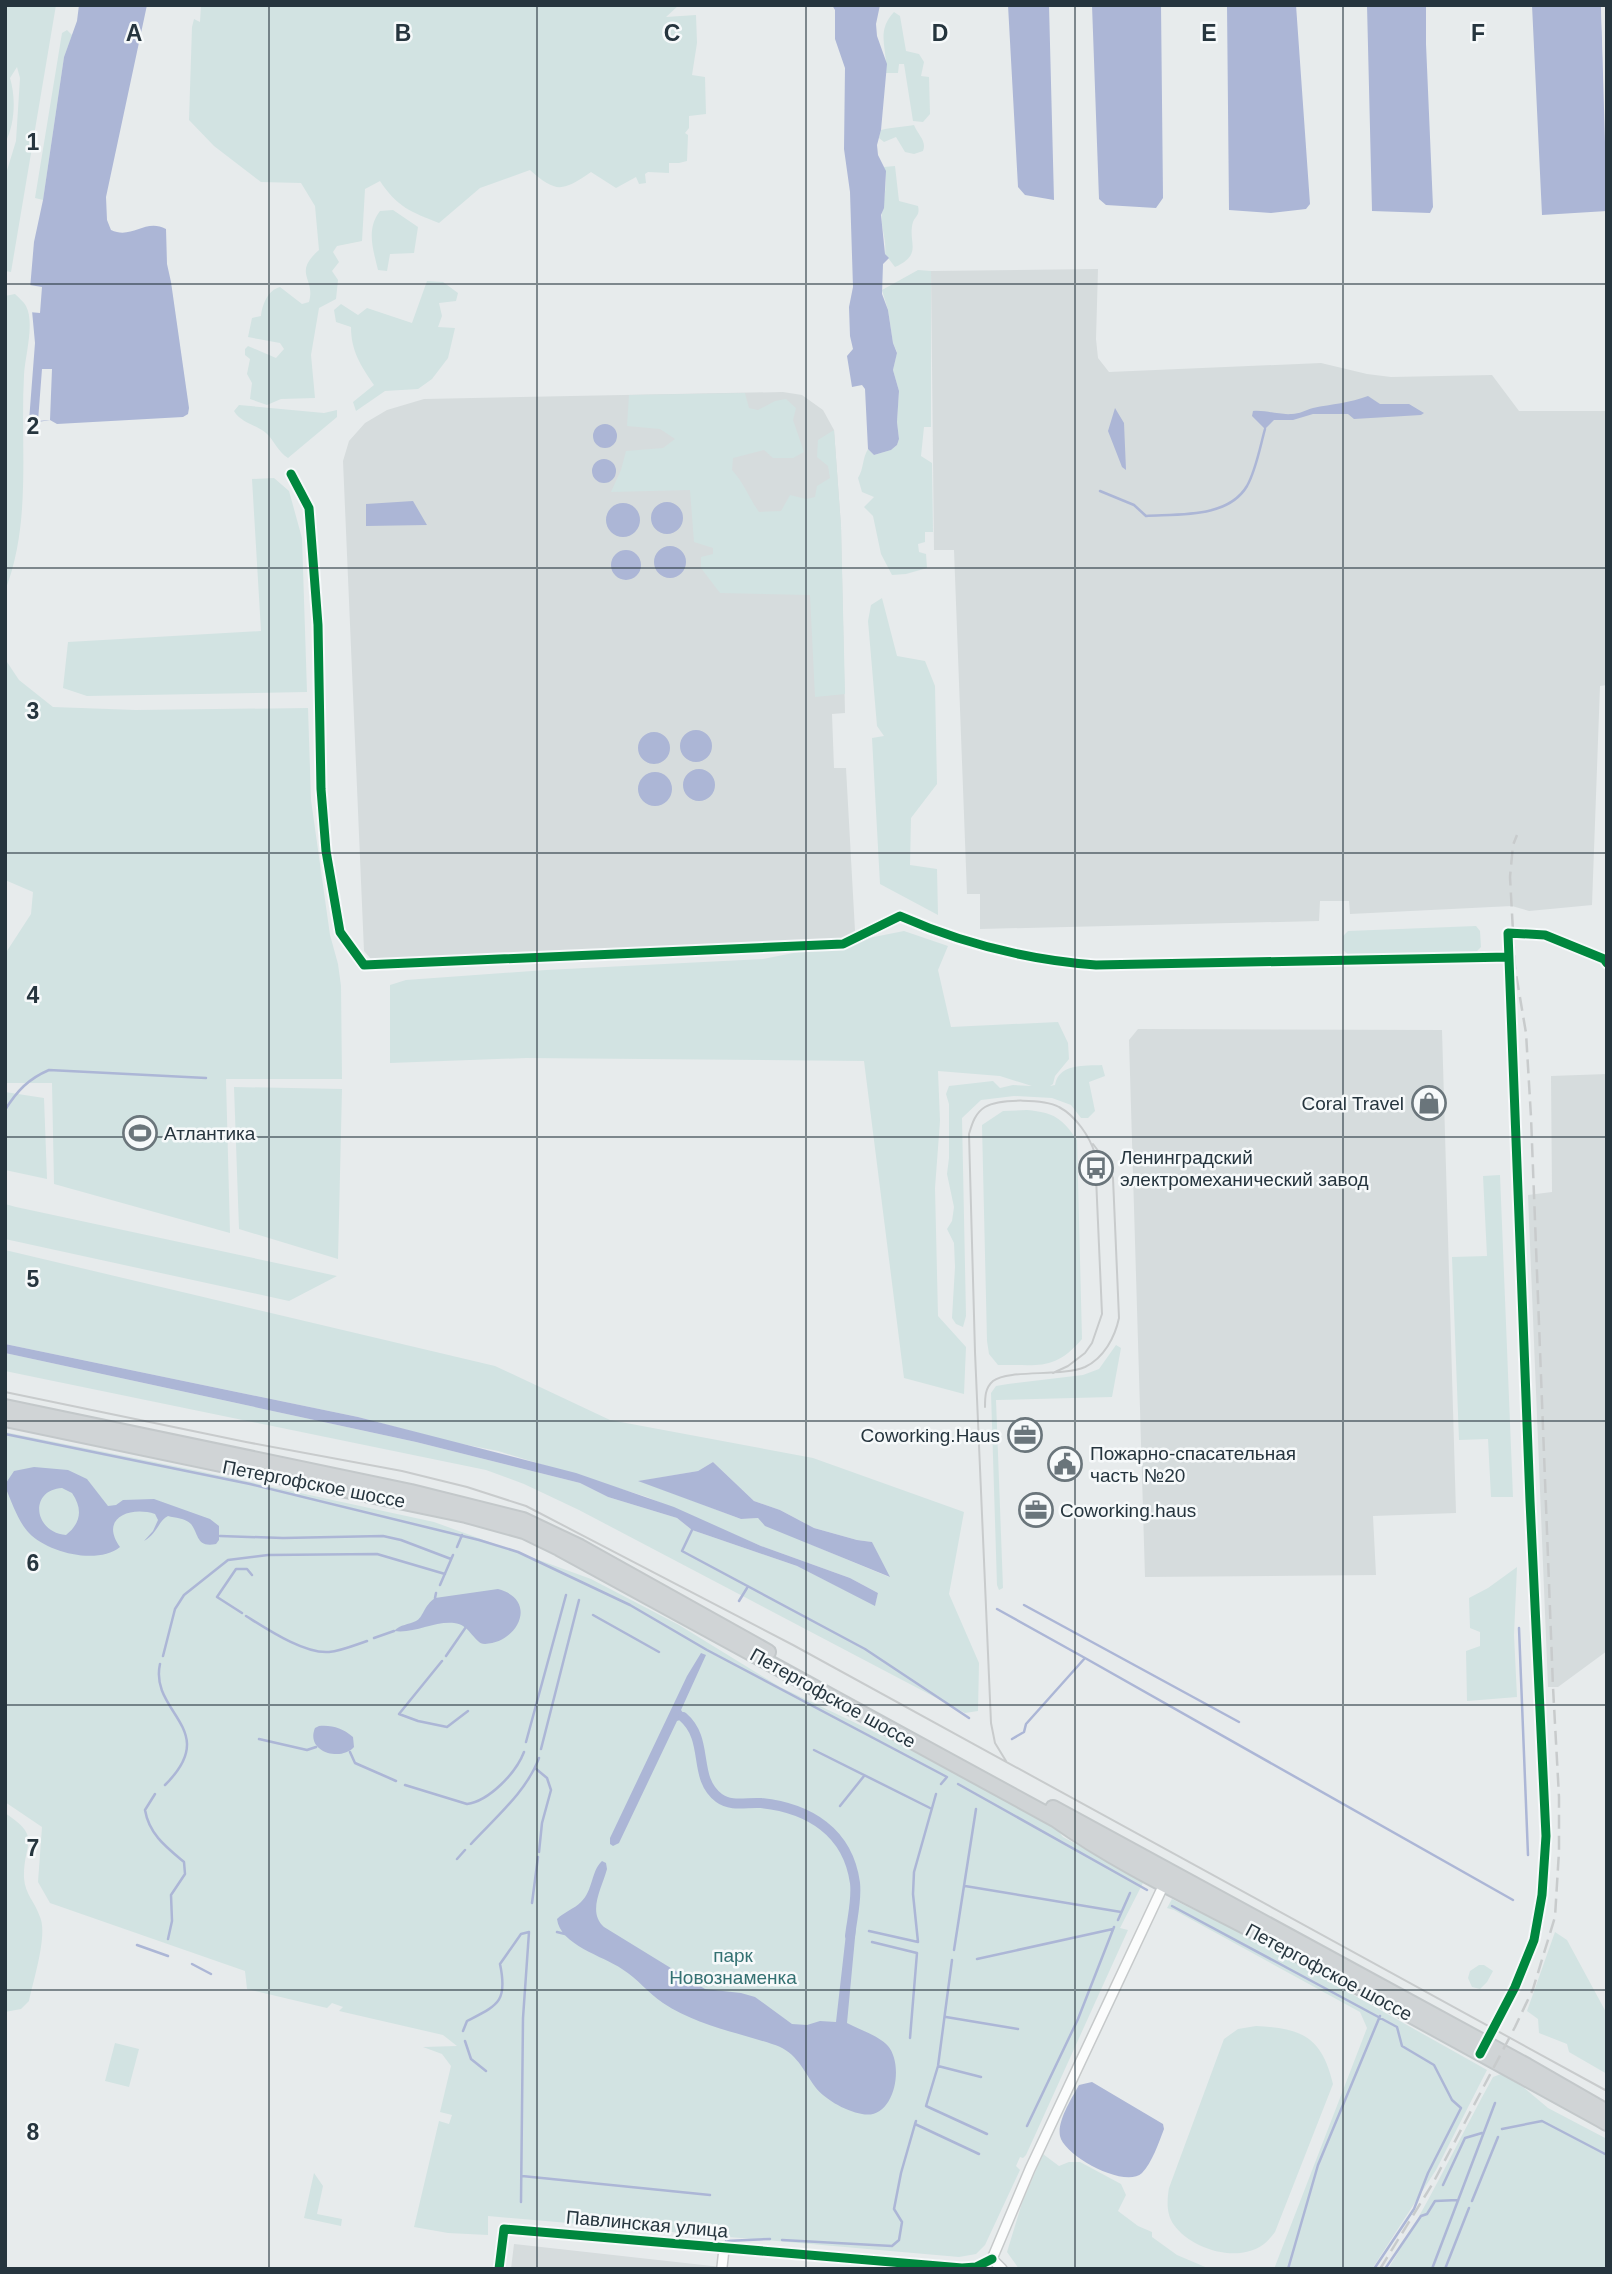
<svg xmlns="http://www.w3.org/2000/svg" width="1612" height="2274" font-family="Arial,sans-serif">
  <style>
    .built { fill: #d6dcdd }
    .green { fill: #d2e3e2; fill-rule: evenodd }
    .water { fill: #acb6d6; fill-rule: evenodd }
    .pier { fill: #e7ebec }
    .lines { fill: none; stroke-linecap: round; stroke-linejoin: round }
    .stream { stroke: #acb6d6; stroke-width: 2.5 }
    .canal { stroke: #acb6d6; stroke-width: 10 }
    .street-casing { stroke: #c6c9ca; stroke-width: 12 }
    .primary-casing { stroke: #c3c8ca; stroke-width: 18 }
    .street { stroke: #fbfcfc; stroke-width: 9 }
    .primary { stroke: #d0d4d6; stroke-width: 14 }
    .tram { stroke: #c8cbcc; stroke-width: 2 }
    .rail { stroke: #c8cbcc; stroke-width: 2.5; stroke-dasharray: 14 7; stroke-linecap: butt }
    .cycleway-casing { stroke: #f6f9fa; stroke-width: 13 }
    .cycleway { stroke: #00873e; stroke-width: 9 }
    .grid { fill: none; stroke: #26353e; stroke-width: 2; stroke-opacity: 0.55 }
    .labels { text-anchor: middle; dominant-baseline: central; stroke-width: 5; stroke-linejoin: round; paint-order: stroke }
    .poi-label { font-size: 19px; fill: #26353e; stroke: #f6f9fa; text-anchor: start }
    .street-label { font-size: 19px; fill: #26353e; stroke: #f6f9fa }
    .park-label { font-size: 19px; fill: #347172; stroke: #f6f9fa }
    .grid-label { font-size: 23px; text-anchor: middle; font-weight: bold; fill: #26353e; stroke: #f6f9fa; stroke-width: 5; stroke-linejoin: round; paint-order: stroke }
  </style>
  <rect width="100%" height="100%" fill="#e7ebec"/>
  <path class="built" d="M1098,269L1096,339L1098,358L1109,372L1321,363L1367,374L1391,377L1492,375L1519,411H1607V685L1600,686L1592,905L1529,911L1512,906L1350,914L1349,901H1320L1319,921L980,929V894H967L954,550H934L931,271Z
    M783,392L802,395L823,410L834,430L841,526L845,713L832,714L834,768H846L855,931L841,940L371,959L364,951L343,461L349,441L365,423L387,410L424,399Z
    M1138,1029L1442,1030L1456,1513L1373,1516L1376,1575L1145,1577L1129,1040Z
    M1607,1074V1651L1558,1687H1548L1528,1195L1552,1192L1551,1076Z
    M514,2244L739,2269H511Z"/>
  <path class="green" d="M5,5H56L11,272L5,271V177L16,141L20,78L17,67L10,78C16,98 15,124 5,143Z
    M201,5H679L666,17L696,15L697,43L692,75L705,77L706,114L689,116V128L685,133L688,135L687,161L679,163H669V173L648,172L645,174L646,183L639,184L636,177L616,188L591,172C563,191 557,194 530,170L480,188L439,223C411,212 397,207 380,181L365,189L362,241L337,246L333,252L339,262L332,271L338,280L336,299L319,308L311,355L315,398L281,399L267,405L250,399L252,383L247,374L250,359L245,355V349L248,346L276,358L284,349L280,343L248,337L252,318L261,316C262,305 268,290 280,287L302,304L309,302C316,278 292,274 319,250L315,206L301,183L261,182L214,146L189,120L192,27L194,19L200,22Z
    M894,12L900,16L906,51L919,54L924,62L921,76L929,77L930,114L923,122L913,121L904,64H899L898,73H886C888,49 875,32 894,12Z
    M67,30L72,35L64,57L43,200L35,198L62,33Z
    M914,125C918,135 927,141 923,151L914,154L905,152L896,137L884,142L879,138L881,130C893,127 902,127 914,125Z
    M895,166L899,201L918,206C920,215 916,215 913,222C907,242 924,254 895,267L885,254C887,240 880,226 882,213C884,199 888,181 884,167Z
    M393,210L418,227L414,253L390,254L387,271L378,270C373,249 366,229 380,211Z
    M918,270L931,271V427H924L921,456L932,463L933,532H925V542L918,544L919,552L926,554L927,568L906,574L892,575L881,554L873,516L864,507L874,497L862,492L858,478C864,468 862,459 868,449L874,455L891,450L897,445L899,439L897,422L899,391L893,370L897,352L893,343L888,310L882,290Z
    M427,281L443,282L458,293L456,301L439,303L442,316L438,327L455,328L448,358L432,379L418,389L385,391L356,411L353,402L374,385C361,366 351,351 351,327L336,322L334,310L341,304L358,315L367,308L412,323Z
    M15,294C18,297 24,302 26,306C35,323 25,356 24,375C20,447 32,522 5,591V296Z
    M745,393L749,408L758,410L775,401L786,399L796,408L793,420L804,452L793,458H773L764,450L733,458L732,470C744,483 749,498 759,512L781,511L790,495L806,499L815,497L817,486L830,478L828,466L817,457L818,440L834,430L841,526L845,694L815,697L810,595L720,593L701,568V557L713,554V548L694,542L690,490L611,492L621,470L626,451L663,448L675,439L660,429L627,426L629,395Z
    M239,405L324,413L337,410V417L288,458C278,452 274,440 266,433C255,424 241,423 234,411Z
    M274,478L289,491L302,538L307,692L87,696L63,688L68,642L261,631L252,479Z
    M882,598L897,656L925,661L935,686L937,784L911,818L910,865L937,869L938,915L880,884L872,738L884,736L877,726L868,621L871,605Z
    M5,659L19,680L53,707L136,710L308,708L311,800L330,935L338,964L341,986L342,1079H226L230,1233L54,1184L52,1083H5V954L31,914L33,892L5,880Z
    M1476,926L1480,931L1481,947L1476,952L1349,955L1343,950V936L1348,931Z
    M904,931L948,946L938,970L951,1027L1058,1022L1068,1043L1069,1059L1055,1076L1053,1084L1050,1086L1055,1085C1059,1063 1085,1066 1102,1065L1105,1076L1089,1082L1095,1111L1088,1118H1081L1071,1105L1052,1098L1014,1096L981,1100L962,1118L966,1316L963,1327L956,1324L952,1318L955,1267L954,1243L947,1229L952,1221L954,1207L947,1174L949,1158V1104L946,1094L949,1086L993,1081L1000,1088L1013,1085L1032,1086L1000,1076L938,1071L940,1121L935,1188L938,1316L966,1347L964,1394L904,1378L864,1061L526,1058L390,1063V985L406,980L546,970L763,959Z
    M234,1087L342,1089L338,1259L239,1229Z
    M5,1092L44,1098L47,1179L5,1170Z
    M1027,1110C1055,1113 1062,1118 1077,1140L1082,1339C1054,1372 1038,1364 998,1365L989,1354L987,1341L982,1125L1003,1111Z
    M1500,1175L1513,1497H1491L1488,1439L1459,1440L1452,1257L1487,1256L1483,1176Z
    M5,1204L16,1207L337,1276L289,1301L5,1239Z
    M5,1250L495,1366L610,1420L813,1458L964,1512L949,1594L979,1663L978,1711L965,1713L579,1510L524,1484L486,1470L5,1371V1353L416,1442L580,1483L608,1497L677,1518L692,1530L797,1566L875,1605L878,1593L850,1578L761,1546L647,1497L498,1451L452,1442L358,1417L5,1344ZM713,1462L754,1501L780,1510L814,1528L857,1540L872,1542L889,1577L805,1542L758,1518L741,1519L640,1481L698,1471Z
    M1116,1345L1121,1348L1112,1397L996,1400L1003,1588L999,1590L997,1585L991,1393L996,1386L1008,1384L1083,1375L1099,1369Z
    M5,1432L199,1471L434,1522L591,1579L679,1625L780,1687L971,1778L1049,1820L1063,1837L1144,1881L1120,1928L1128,1930L1026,2155L1023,2158L1020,2157L1016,2166L1020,2170L985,2245L976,2254L959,2257L488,2216V2235L448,2233L414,2227L439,2121L449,2124L452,2115L440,2112L451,2066L442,2054L423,2047L457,2046L443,2035L339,2011L343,2007L332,2003L327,2008L247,1989L245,1971L50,1903L38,1882L42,1827L5,1802Z
    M1517,1567L1514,1635L1517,1697L1467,1701L1466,1651L1480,1646V1632L1470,1628L1469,1598L1488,1588Z
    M5,1813C43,1838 23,1842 24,1878C25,1894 35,1902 40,1917C48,1935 33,1981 29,2001L21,2009L5,2012Z
    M1172,1899L1261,1943L1487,2070L1436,2170L1372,2269H1274L1367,2028L1360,2012L1174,1910L1167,1908Z
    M1555,1932L1567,1940L1607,2014V2074L1569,2052L1567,2044L1539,2033L1538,2019L1527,2011Z
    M1479,1965H1484L1493,1971L1487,1982L1480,1989L1472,1987L1468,1978L1470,1971Z
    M1256,2026C1302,2028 1322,2037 1333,2084L1275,2232C1272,2236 1268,2241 1264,2244C1238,2264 1191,2249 1174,2225C1166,2214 1167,2200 1169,2188L1224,2039L1238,2029Z
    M115,2043L139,2049L129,2087L105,2081Z
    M1501,2074L1523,2087L1548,2108L1607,2139V2269H1388C1427,2207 1458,2141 1493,2077Z
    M1043,2154L1059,2166L1069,2162H1080L1121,2184L1126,2195L1118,2211L1138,2226L1152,2232V2237L1177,2255L1210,2269H1019L1007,2252L1022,2203Z
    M314,2173L323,2186L317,2214L342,2219L341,2226L304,2218Z"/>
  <path class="water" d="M79,5H147L106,197L107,220L111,230C132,240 145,218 166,229L167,264L171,282L189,408L188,414L183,417L57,424L50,420L38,422L33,431L29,421L35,343L30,289L34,242L43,200L64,57L77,21Z
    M832,5H880L876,24L877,36L887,64L881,130L877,145L878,155L886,171L884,208L881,215L885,254L889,258L883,264L882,294L888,310L893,343L897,353L893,370L899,391L897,422L899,439L897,445L891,450L874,455L868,449L865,389L862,385L852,387L847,356L853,349L850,336L849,307L853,287L850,192L844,149L845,68L835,39V10Z
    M1008,5H1049L1054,200L1025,195L1018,187Z
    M1092,5H1161L1163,198L1156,208L1106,205L1099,199Z
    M1227,5H1296L1310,204L1306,209L1271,213L1229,210Z
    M1367,5H1426V44L1433,207L1430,213L1372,211Z
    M1532,5H1601L1607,211L1542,215Z
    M1368,396L1380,404H1409L1424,413L1421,415L1354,419L1348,414H1313L1293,420H1274L1265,429L1252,416L1253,411C1267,410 1278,415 1292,414C1299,414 1306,410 1313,408C1332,404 1350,403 1368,396Z
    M1115,408L1124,423L1126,470L1122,467L1108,431Z
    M593 436a12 12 0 1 1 24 0a12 12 0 1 1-24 0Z
    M592 471a12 12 0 1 1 24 0a12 12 0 1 1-24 0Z
    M413,501L427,525L366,526V504Z
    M651 518a16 16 0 1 1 32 0a16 16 0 1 1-32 0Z
    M606 520a17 17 0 1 1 34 0a17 17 0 1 1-34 0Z
    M654 562a16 16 0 1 1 32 0a16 16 0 1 1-32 0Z
    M611 565a15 15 0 1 1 30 0a15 15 0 1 1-30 0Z
    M680 746a16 16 0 1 1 32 0a16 16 0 1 1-32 0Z
    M638 748a16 16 0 1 1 32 0a16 16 0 1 1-32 0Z
    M683 785a16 16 0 1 1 32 0a16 16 0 1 1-32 0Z
    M638 789a17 17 0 1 1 34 0a17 17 0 1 1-34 0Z
    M5,1344L358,1417L576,1473L674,1507L761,1546L850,1578L878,1593L875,1606L797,1566L692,1530L677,1518L608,1497L580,1483L416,1442L5,1353Z
    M713,1462L754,1501L780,1510L814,1528L857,1540L872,1542L890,1577L765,1526L758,1518L741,1519L638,1481L698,1471Z
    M34,1467L68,1470L87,1479L108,1506L116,1505L123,1500L154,1499L210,1519L219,1526V1540L216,1544C196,1548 199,1534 191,1524C185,1518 175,1518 168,1516C159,1520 157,1534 144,1541L153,1531L158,1520L155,1514C130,1506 99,1518 120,1547C98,1565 48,1553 29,1533C19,1523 12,1503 6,1489V1483L14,1471ZM62,1488L72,1493C83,1509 81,1523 66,1535C33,1532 29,1490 62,1488Z
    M498,1589C539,1600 518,1643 485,1644C474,1644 470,1624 454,1623C434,1621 414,1634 394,1631C401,1624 408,1625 416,1621C423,1618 424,1605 435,1598Z
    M701,1653L706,1655L681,1710L692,1725L680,1720L677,1721L619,1843L613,1846L610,1844V1838L687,1676Z
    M319,1726C333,1725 342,1728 353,1737L354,1747C341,1762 305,1752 315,1728Z
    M602,1861L606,1863L607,1869C602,1888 587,1912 604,1927L705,1989L741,1993L755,1997L792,2024L807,2025L820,2021L836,2022L847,1925L856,1927L847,2023C860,2030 878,2035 888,2046C905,2066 894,2121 862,2114C845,2111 822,2098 813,2084C802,2067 794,2050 772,2044C736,2032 696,2025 663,2003C648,1993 637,1978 622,1969C603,1956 560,1945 557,1919C564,1912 574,1909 581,1902C593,1891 591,1871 602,1861Z
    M1092,2082L1163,2124L1164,2129C1159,2142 1152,2163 1142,2173C1125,2189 1064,2156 1060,2136C1057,2121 1072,2098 1079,2085Z"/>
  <path class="pier" d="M1601,5H1604L1607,153L1605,111Z
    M30,285L42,287L40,313L29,312Z
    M42,369H52L50,420L38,421Z"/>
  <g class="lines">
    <path class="stream" d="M1100,491L1134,505L1146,516C1180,514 1228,518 1247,486C1256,470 1260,447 1265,429
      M5,1110C17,1091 28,1079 49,1070L206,1078
      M5,1434L250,1484L479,1540L518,1552L630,1605L707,1650L947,1777L941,1784
      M692,1530L682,1551L865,1649L969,1718
      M220,1536L283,1538L383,1536L401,1540L451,1559
      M457,1547L462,1535
      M440,1585L453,1555
      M435,1598L436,1593
      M739,1601L747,1588
      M1024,1605L1239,1722
      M997,1609L1085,1658
      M242,1613L217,1597L236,1569H247L252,1575
      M593,1615L659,1652
      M246,1616C267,1629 304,1654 329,1652C341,1651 355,1645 367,1641
      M1519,1628L1528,1855
      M374,1638L394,1631
      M163,1656L175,1609L184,1595L228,1560L268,1555L377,1554L445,1574
      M446,1656L466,1627
      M442,1661L399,1714L418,1721L447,1727L468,1711
      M160,1664C149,1713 222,1729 165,1785
      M259,1739L307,1750L316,1747
      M1012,1739L1024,1732L1026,1724L1085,1658L1513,1900
      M526,1742L566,1595
      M541,1749L579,1600
      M814,1750L930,1808
      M350,1752L355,1763L396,1781
      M535,1768L547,1778L551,1790L542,1823L539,1852
      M958,1784L1147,1890
      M405,1785L467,1804C489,1801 516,1773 524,1752
      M155,1794L145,1810C149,1834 166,1847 184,1862L185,1874L171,1895L172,1921L168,1939
      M840,1806L864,1776
      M471,1844C495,1818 527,1791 539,1758
      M457,1859L465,1850
      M965,1886L1121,1912
      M532,1903L538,1857
      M1172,1906L1397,2027L1402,2046L1434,2065L1452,2100L1461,2108L1428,2173L1414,2209L1374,2269
      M1118,1920L1130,1893
      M869,1931L918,1942L913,1894L914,1872L936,1794
      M557,1932L565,1934
      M872,1942L917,1953L910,2038
      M137,1945L168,1956
      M954,1950L976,1809
      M977,1959L1113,1929
      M952,1960L938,2066L926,2106L987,2134
      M192,1964L211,1974
      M946,2017L1018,2029
      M463,2031L467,2021C498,2005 508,2002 500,1964L521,1934L529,1932L523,2018L521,2202
      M465,2041L471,2059L486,2071
      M938,2066L981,2077
      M916,2121L915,2124L979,2154
      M1027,2126L1078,2019L1114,1927
      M1502,2129L1542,2121L1607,2155
      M522,2176L710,2195
      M1443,2185L1465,2138L1482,2133
      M1472,2201L1498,2137
      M782,2240L892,2246L899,2240L902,2222L894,2209L901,2173L915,2124
      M726,2241L770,2239
      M1288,2269L1318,2165L1380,2016
      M1385,2269L1421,2216L1427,2214L1435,2201L1458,2200
      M1432,2269L1495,2103
      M1445,2269L1469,2208"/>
    <path class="canal" d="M683,1717C710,1740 692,1778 719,1798C731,1807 747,1802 761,1803C809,1808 848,1832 855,1883C857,1900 852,1919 850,1936"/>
    <g class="street-casing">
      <path id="street" d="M291,474L309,508L318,625L321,789L326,851L340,932L364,965L843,944L900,916C961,943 1030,960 1096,965L1509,957
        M1484,2046L1515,1987L1534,1940L1542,1895L1546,1836L1530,1501L1508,933L1545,935L1604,959L1607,963
        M992,2259L1030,2169L1165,1882
        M992,2259L1002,2269
        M722,2267L724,2249
        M499,2269L504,2229L962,2268L976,2267L992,2259"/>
    </g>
    <g class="primary-casing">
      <path id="primary" d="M5,1407L411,1492L523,1520L580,1547L768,1652
        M5,1419L466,1515L524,1531L559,1548L1055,1819C1121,1866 1196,1900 1268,1938C1381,1998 1494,2061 1607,2123
        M1053,1808L1527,2066L1607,2112"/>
    </g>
    <use href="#street" class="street"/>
    <use href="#primary" class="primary"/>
    <path class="tram" d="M5,1392L246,1442L402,1471L467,1487L526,1506L793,1645L1607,2091
      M985,1407C985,1397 985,1388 993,1381C1009,1369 1062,1377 1085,1367C1104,1358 1115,1337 1119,1318L1113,1178L1108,1164L1093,1144
      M1006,1761L995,1743L991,1723L975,1352L969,1134C972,1124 975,1113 985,1107C1000,1098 1045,1099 1059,1107C1076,1116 1090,1137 1095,1154L1102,1314L1092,1343L1085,1353L1068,1366L1053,1373"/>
    <path class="rail" d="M1380,2269L1433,2183L1515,2027L1533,1989L1555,1917L1559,1851V1797L1553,1687L1531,1117L1526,1033L1515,968L1510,877L1513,845L1517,835"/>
    <g class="cycleway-casing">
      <path id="cycleway" d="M291,474L309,508L318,625L321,789L326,851L340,932L364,965L843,944L900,916C961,943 1030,960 1096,965L1509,957
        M1480,2054L1515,1987L1534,1940L1542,1895L1546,1836L1530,1501L1508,933L1545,935L1604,959L1607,963
        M499,2269L504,2229L962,2268L976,2267L992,2259"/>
    </g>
    <use href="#cycleway" class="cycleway"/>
  </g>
  <path class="grid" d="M269,5V2269M537,5V2269M806,5V2269M1075,5V2269M1343,5V2269M5,284H1607M5,568H1607M5,853H1607M5,1137H1607M5,1421H1607M5,1705H1607M5,1990H1607"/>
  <defs>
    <g id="shop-ring" transform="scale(1.75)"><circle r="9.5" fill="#f6f9fa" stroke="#6a757b" stroke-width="1.5"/><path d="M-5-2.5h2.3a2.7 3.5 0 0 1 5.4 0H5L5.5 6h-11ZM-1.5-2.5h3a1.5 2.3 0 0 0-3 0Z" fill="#6a757b"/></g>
    <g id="stadium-ring" transform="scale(1.75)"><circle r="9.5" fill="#f6f9fa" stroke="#6a757b" stroke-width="1.5"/><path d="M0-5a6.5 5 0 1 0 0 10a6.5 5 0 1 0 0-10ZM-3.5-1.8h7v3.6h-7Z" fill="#6a757b"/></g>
    <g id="bus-ring" transform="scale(1.75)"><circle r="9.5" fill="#f6f9fa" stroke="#6a757b" stroke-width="1.5"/><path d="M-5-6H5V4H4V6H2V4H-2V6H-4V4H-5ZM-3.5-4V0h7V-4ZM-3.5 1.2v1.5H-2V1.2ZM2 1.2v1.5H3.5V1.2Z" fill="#6a757b"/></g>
    <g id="office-ring" transform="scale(1.75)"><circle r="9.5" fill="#f6f9fa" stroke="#6a757b" stroke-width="1.5"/><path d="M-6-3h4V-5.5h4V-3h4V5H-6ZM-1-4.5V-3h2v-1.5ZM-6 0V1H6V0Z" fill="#6a757b"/></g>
    <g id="civic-ring" transform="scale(1.75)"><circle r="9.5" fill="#f6f9fa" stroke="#6a757b" stroke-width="1.5"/><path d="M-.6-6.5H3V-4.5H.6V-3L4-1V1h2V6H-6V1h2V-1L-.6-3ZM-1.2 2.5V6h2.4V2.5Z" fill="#6a757b"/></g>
  </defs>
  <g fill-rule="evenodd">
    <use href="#shop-ring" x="1429" y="1103"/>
    <use href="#stadium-ring" x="140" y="1133"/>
    <use href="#bus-ring" x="1096" y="1168"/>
    <use href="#office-ring" x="1025" y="1435"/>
    <use href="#civic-ring" x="1065" y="1464"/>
    <use href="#office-ring" x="1036" y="1510"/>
  </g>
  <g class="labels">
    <g class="poi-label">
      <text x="1404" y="1103" text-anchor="end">Coral Travel</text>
      <text x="164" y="1133">Атлантика</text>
      <text x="1120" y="1157">Ленинградский<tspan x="1120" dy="22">электромеханический завод</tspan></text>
      <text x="1000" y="1435" text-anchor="end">Coworking.Haus</text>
      <text x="1090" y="1453">Пожарно-спасательная<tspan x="1090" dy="22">часть №20</tspan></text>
      <text x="1060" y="1510">Coworking.haus</text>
    </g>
    <g class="street-label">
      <text transform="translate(314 1484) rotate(11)">Петергофское шоссе</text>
      <text transform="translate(833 1698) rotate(29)">Петергофское шоссе</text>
      <text transform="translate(1329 1972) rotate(28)">Петергофское шоссе</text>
      <text transform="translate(647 2224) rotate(5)">Павлинская улица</text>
    </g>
    <g class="park-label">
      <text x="733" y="1955">парк<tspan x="733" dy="22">Новознаменка</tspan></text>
    </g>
  </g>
  <g class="grid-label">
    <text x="134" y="41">A</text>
    <text x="403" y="41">B</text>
    <text x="672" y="41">C</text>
    <text x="940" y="41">D</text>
    <text x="1209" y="41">E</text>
    <text x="1478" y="41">F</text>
    <text x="33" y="150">1</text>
    <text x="33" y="434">2</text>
    <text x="33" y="719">3</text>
    <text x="33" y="1003">4</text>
    <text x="33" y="1287">5</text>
    <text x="33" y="1571">6</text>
    <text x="33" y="1856">7</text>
    <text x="33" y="2140">8</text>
  </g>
  <rect width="1612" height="2274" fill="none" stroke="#26353e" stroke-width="14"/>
</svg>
